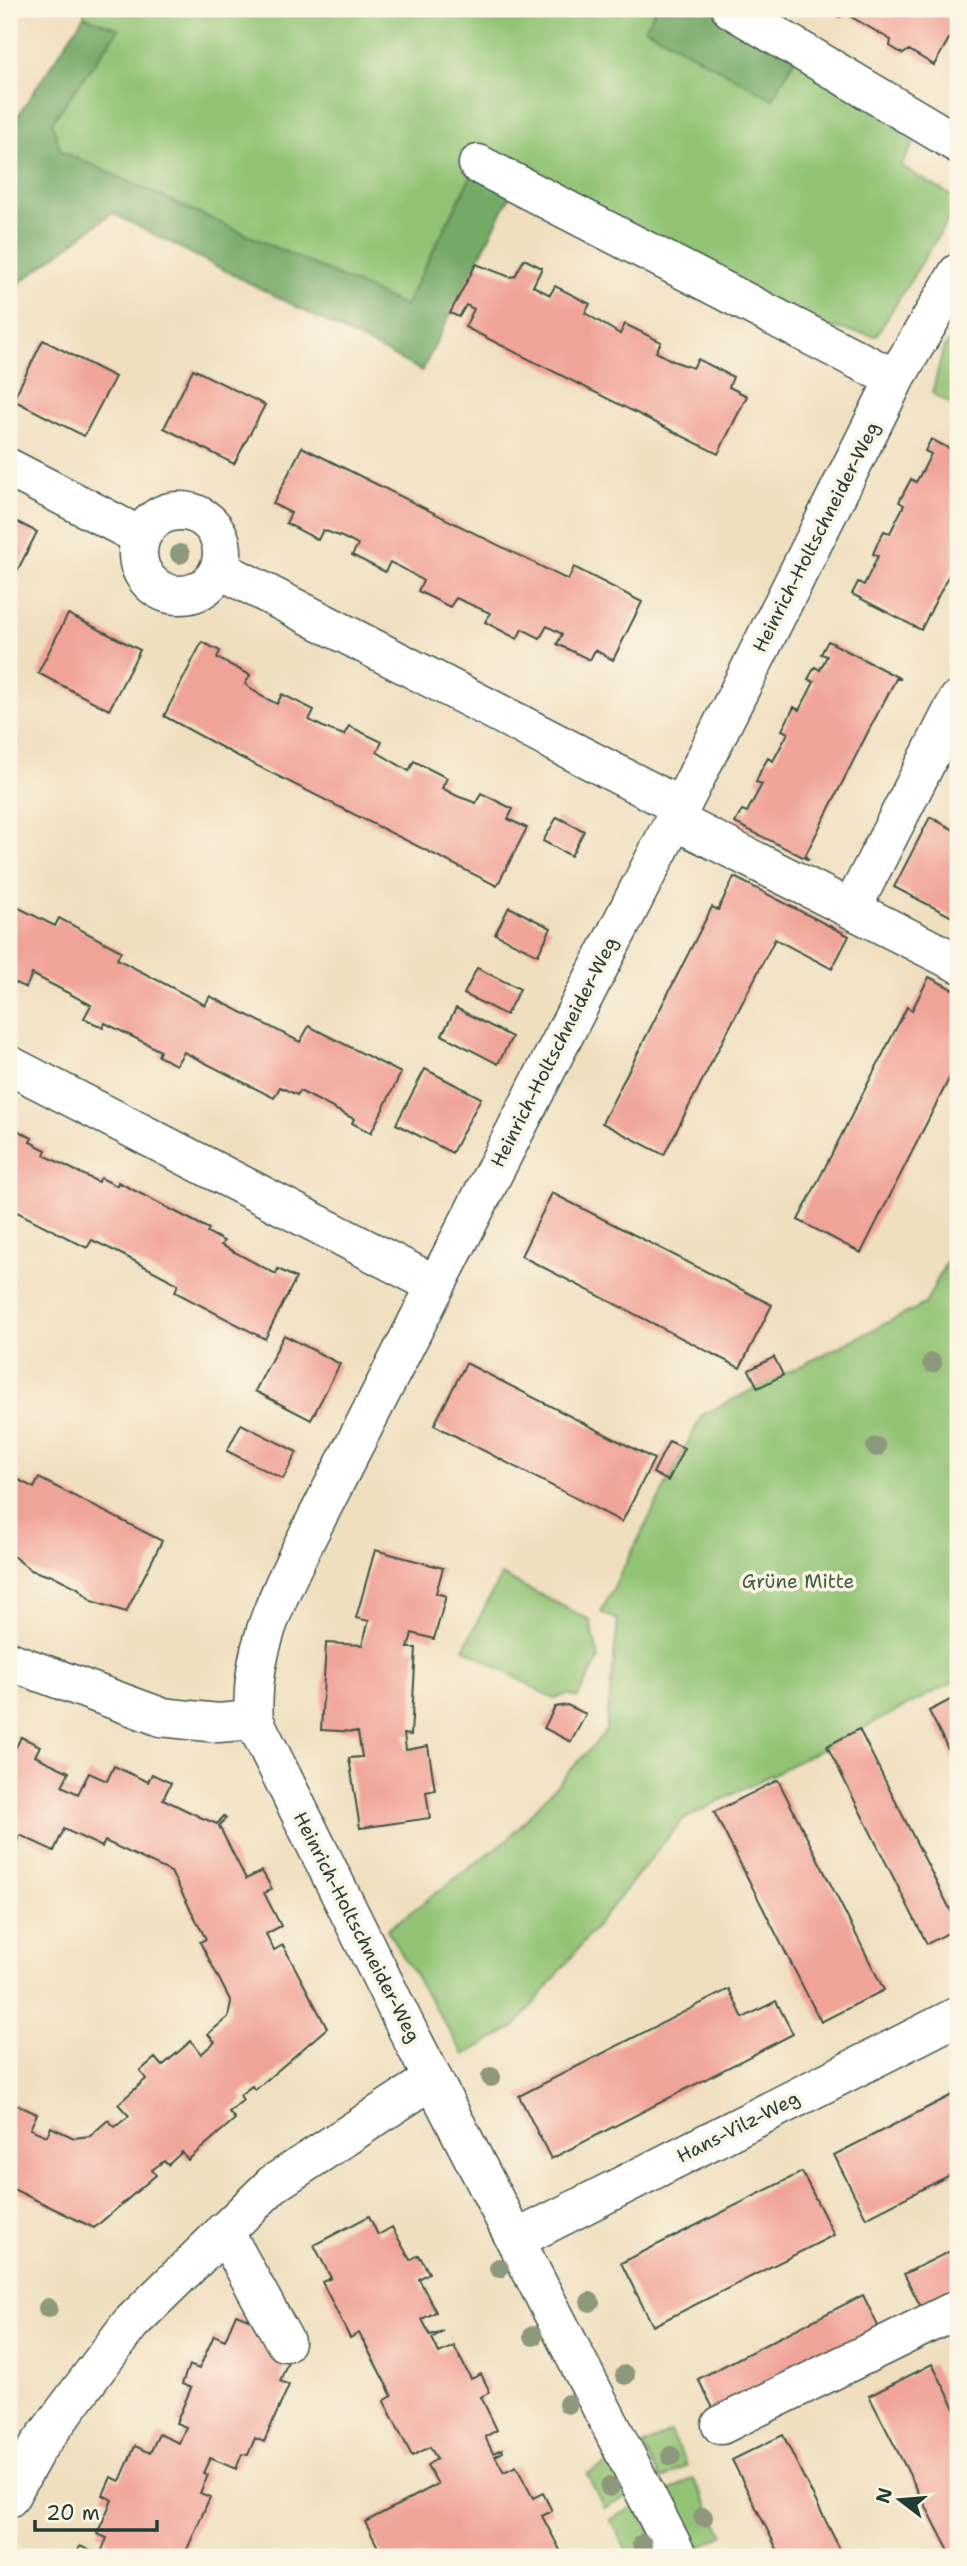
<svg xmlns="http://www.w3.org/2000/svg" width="967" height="2566" font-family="'Shantell Sans',sans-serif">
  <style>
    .green { fill: #92c374; stroke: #588054; stroke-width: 2 }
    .forest { fill: #75a966; stroke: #4a734d; stroke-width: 2 }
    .building { fill: #f0a397 }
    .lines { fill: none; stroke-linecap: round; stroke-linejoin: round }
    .minor-casing { stroke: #3e5549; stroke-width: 41 }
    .minor { stroke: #fff; stroke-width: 38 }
    .tree { fill: #8d987b }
    .labels { text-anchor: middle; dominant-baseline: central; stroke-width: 7; stroke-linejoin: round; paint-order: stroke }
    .street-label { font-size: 19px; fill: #1f3d34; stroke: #fcf5e5 }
    .park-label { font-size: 19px; fill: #3c5e44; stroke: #fcf5e5 }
  </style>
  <rect width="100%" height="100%" fill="#fcf5e5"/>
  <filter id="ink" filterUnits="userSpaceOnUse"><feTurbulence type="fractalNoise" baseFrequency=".0143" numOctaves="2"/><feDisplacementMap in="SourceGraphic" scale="14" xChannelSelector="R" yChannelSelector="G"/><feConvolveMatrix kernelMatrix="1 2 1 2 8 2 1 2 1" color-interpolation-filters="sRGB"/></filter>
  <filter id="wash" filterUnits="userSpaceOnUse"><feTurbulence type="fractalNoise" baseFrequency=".00686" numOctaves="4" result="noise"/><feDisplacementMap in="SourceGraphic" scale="28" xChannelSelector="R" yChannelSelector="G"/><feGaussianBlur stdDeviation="1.57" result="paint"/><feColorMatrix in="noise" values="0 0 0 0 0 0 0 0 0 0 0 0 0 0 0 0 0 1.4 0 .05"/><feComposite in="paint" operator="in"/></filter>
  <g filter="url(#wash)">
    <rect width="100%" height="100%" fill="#f0dfbf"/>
    <path class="green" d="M84,9H663L796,56L922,129L901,166L955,198L958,204L876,336L805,322L523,173L406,331L53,162L44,114L104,24L84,16Z
      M958,335V408L932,393L944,347Z
      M958,1239V1680L682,1820L515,2027L464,2055L387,1930L509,1838L606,1731L618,1620L601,1612L702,1415L925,1304Z
      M501,1575L590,1620L599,1659L577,1698L568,1694L554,1699L464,1648Z
      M670,2432L687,2466L661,2480L643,2446Z
      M613,2461L631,2495L604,2508L587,2474Z
      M693,2478L724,2535L698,2549L667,2493Z
      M636,2506L664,2557H630L610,2520Z"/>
    <path class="forest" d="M656,9H717L796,56L773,99L645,28Z
      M84,16L119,29L52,122L61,151L405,306L472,174L511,194L422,371L112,213L9,291V129Z"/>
    <g id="blocks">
      <path class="building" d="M826,9H958V23L934,65L909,50L903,54L890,46L891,40L846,14L840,17Z
        M524,259L542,268L533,286L550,295L555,286L590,304L585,313L620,334L625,324L661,342L656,352L673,361L693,368L698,359L733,377L729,387L747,396L718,454L465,327L474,309L466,305L459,317L450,313L476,264L510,277L515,276Z
        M43,340L115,377L84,436L13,400Z
        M193,369L265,405L234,464L164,428Z
        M931,439L958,453V557L921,630L852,594L858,582L864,585L878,556L873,554L878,542L884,531L890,533L904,505L899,502L911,479L916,482L924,468L931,454L925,451Z
        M302,447L568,580L574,567L642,602L613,660L595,650L590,660L557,644L562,634L547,626L540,638L522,629L517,639L485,622L490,613L456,598L450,607L418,591L423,581L406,570L390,562L385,572L352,555L358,545L342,537L323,530L318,540L286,523L291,513L273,504Z
        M9,518L37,532L9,587Z
        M68,614L140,650L109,710L38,673Z
        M828,641L901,679H896L870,728L805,856L809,860L735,823L742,810L747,812L762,784L756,782L761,770L768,758L773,761L788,733L782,730L794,707L799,710L807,696L814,682L808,679L815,667L820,670L827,656L821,654Z
        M202,642L220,651L217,658L250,675L245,684L261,696L277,704L282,694L314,710L309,720L325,728L344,735L349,726L382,742L377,752L409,771L414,761L447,778L442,788L457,796L476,803L481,793L513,809L508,819L527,828L497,886L230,752L164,716Z
        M557,817L584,831L571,856L543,841Z
        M930,817L958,832V920L894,887Z
        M734,877L849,936L832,969L775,939L664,1155L602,1123L712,907L718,910Z
        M9,903L55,926L59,918L121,951L117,959L205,1005L210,996L300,1042L309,1026L401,1073L371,1133L352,1123L354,1119L300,1091L297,1095L280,1087L274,1098L184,1052L176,1065L158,1056L160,1051L149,1045L105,1023L103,1028L84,1018L91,1005L32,974L26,988L9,980Z
        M509,907L551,928L538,955L495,934Z
        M477,968L520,989L506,1015L464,994Z
        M929,977L958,992V1061L861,1253L798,1220L907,1007L912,1010Z
        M456,1008L512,1037L498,1064L442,1035Z
        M425,1069L481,1098L452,1153L396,1124Z
        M9,1126L32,1138L30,1142L46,1150L44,1155L98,1182L101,1178L117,1186L118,1182L209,1229L207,1232L224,1241L221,1245L276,1274L278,1269L296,1278L265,1339L175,1292L178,1284L121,1254L92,1240L87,1248L9,1208Z
        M552,1193L772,1305L740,1368L521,1256Z
        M284,1335L340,1364L311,1420L255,1391Z
        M774,1357L783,1375L758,1388L749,1370Z
        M466,1363L654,1459L622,1522L434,1425Z
        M241,1424L297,1452L283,1479L227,1451Z
        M669,1441L684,1448L668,1481L653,1473Z
        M9,1475L34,1488L39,1478L162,1541L126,1612L92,1601L78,1588L50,1574L49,1576L31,1570L9,1553Z
        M375,1550L443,1568L436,1593L446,1596L434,1639L412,1633L408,1648H416L411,1735L404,1734L406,1750L428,1746L435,1790L426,1792L430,1818L360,1828L349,1758L362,1757L358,1732L321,1730L326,1643L362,1645L369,1621L356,1618Z
        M958,1696V1769L929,1711Z
        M567,1705L586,1714L571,1742L544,1728L555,1707Z
        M859,1729L958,1925V1928L927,1944L827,1746Z
        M21,1737L40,1746L35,1756L69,1772L62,1786L78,1794L89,1773L107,1781L114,1766L148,1782L152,1774L171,1783L163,1799L200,1817L217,1824L224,1816L226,1818L219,1826L246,1879L262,1871L272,1889L264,1893L281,1926L266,1934L274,1950L283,1945L327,2028L255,2090L252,2086L240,2095L243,2100L229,2112L235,2119L188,2160L182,2152L168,2165L164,2161L152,2170L156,2175L94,2228L9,2187V2101L37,2114L30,2129L47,2136L51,2127L74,2138L90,2136L108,2120L115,2127L129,2116L118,2104L146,2079L140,2071L155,2058L162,2066L191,2041L201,2054L215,2042L208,2034L228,2017L231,2002L200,1942L206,1939L171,1872L105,1841L102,1847L64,1829L54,1851L20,1835L16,1844L9,1841V1743L16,1747Z
        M778,1780L884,1990L821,2022L714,1812Z
        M729,1989L743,2018L776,2001L793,2034L551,2159L519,2096Z
        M958,2092V2171L866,2218L834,2155Z
        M802,2172L834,2235L653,2326L621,2263Z
        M369,2216L378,2235L392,2227L410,2260L419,2255L429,2273L419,2279L436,2312L422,2319L430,2335L443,2331L432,2338L439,2353L454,2346L471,2379L481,2374L490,2392L481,2397L497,2430L485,2437L493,2453L502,2449L503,2452L495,2456L504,2472L516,2466L533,2498L543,2493L552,2511L542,2516L560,2550L545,2557H383L365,2522L438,2484L427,2465L437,2459L430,2447L412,2456L384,2401L392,2396L376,2365L359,2333L350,2338L322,2282L331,2278L314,2245Z
        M958,2247V2288L921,2307L904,2274Z
        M863,2295L879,2328L715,2412L698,2379Z
        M236,2314L263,2325L272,2354L288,2361L280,2381L289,2385L264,2442L255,2438L248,2455L242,2454L236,2469L210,2458L203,2473L208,2475L200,2493L210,2497L185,2554L176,2550L173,2557H75L80,2546L100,2555L107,2538L97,2534L112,2500L103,2495L111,2477L120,2481L135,2446L150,2453L159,2434L179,2443L186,2427L176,2423L191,2388L182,2384L189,2365L199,2369L214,2335L225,2340Z
        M932,2364L958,2414V2557H952L869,2396Z
        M783,2435L804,2478L844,2557H781L732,2460Z"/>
    </g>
  </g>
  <g filter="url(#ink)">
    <use href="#blocks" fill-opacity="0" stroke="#3e5549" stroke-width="2"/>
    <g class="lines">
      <g class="minor-casing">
        <path id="minor" d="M731,9L958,144
          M478,164L895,379
          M9,468L140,536
          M138 553a42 42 0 1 1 84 0a42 42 0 1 1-84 0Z
          M219,569L681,807
          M674,820L958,963
          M852,908L958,700
          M9,1065L436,1285
          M9,1661L161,1717L218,1723L254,1720
          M224,2231L285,2342
          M517,2239L958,2016
          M721,2425L958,2309
          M9,2498L37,2448L130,2324L273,2184L433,2079
          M678,2557L406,2027L254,1720C249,1655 275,1602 303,1545L681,807L895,379L958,273"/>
      </g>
      <use href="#minor" class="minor"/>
    </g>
    <g class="tree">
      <circle cx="180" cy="554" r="10"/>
      <circle cx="932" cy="1363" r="10"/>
      <circle cx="876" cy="1447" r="10"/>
      <circle cx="491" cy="2077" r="10"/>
      <circle cx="499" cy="2268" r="10"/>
      <circle cx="590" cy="2302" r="10"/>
      <circle cx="48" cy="2308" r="10"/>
      <circle cx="533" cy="2336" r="10"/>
      <circle cx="625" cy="2375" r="10"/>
      <circle cx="568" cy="2404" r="10"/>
      <circle cx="671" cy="2456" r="10"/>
      <circle cx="610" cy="2487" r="10"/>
      <circle cx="703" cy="2517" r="10"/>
      <circle cx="642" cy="2544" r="10"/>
    </g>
  </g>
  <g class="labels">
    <g class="street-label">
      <text transform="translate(816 537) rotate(-63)">Heinrich-Holtschneider-Weg</text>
      <text transform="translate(554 1052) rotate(-63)">Heinrich-Holtschneider-Weg</text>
      <text transform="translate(357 1927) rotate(63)">Heinrich-Holtschneider-Weg</text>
      <text transform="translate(738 2127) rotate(-27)">Hans-Vilz-Weg</text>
    </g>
    <g class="park-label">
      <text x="798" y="1581">Grüne Mitte</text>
    </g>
  </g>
  <rect width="967" height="2566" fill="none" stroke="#fcf5e5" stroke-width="35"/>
  <g transform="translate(900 2500) rotate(286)" stroke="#fcf5e5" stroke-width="5" paint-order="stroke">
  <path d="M0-5L12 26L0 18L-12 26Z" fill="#1f3d34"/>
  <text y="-10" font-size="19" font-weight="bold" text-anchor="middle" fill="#1f3d34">N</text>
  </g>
  <path d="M35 2520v10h122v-10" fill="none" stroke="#1f3d34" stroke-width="3.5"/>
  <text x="46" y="2520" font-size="21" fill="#1f3d34" stroke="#fcf5e5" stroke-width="5" paint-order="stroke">20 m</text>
</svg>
